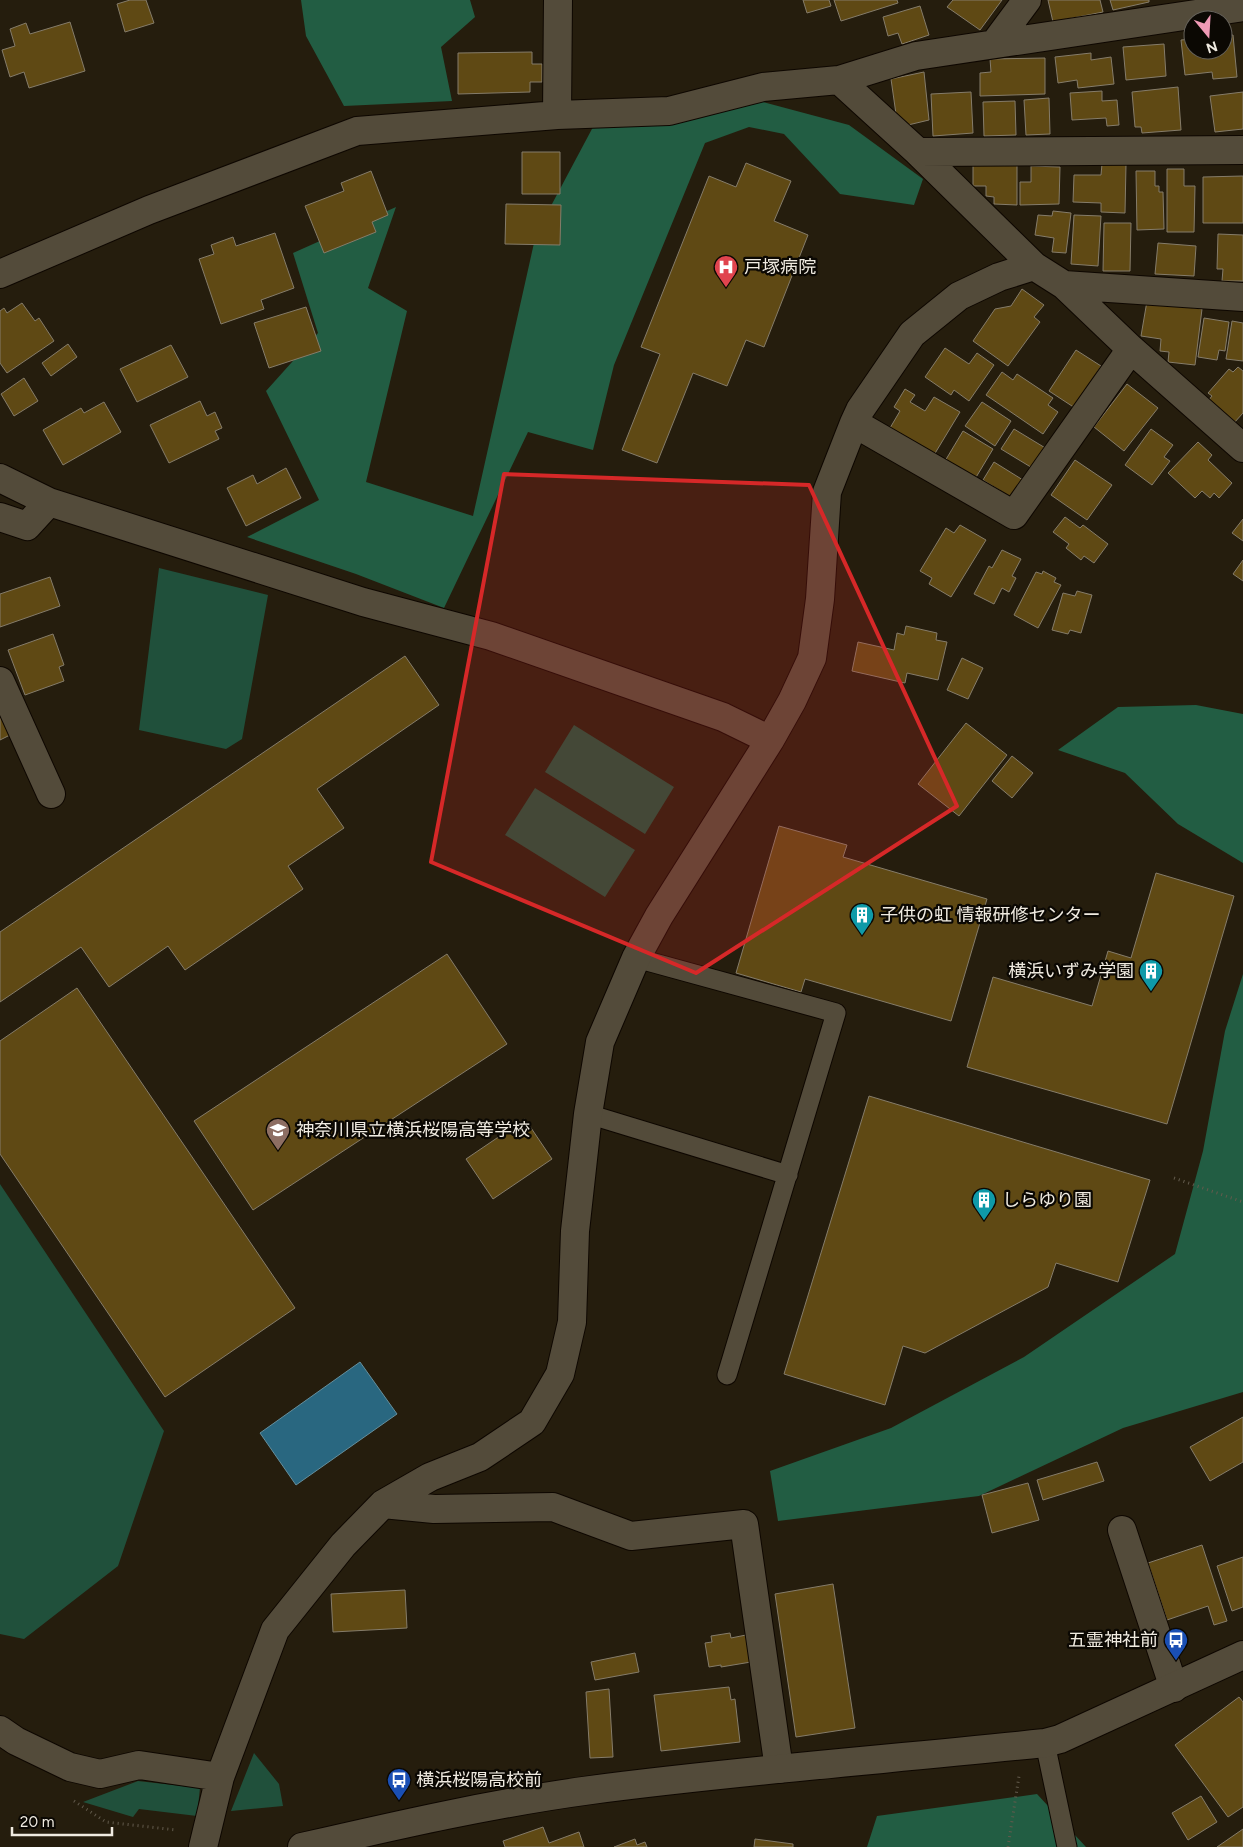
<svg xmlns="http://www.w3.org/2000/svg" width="1243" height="1847" font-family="Figtree,'Noto Sans JP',sans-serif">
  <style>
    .green { fill: #20503b }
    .forest { fill: #225d43 }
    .water { fill: #296780; stroke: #658f9d }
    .building { fill: #5f4914; stroke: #857c6a }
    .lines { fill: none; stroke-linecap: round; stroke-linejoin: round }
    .service-casing { stroke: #0e0700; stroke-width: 21 }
    .minor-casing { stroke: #0e0700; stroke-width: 30 }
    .tertiary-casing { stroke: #0e0700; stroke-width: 30 }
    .path { stroke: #635b4d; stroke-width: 3; stroke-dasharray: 1 4; stroke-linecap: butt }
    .service { stroke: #534b3a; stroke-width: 19 }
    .minor { stroke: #534b3a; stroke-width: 28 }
    .tertiary { stroke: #534b3a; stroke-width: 28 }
    .marked { fill: #d62828; fill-opacity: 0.2; stroke: #d62828; stroke-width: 4; stroke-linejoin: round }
    .labels { text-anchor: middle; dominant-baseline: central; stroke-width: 4.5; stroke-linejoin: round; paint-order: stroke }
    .poi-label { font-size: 18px; fill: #f0ebe1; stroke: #0b0803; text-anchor: start }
  </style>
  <rect width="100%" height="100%" fill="#251d0d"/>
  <path class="green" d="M159,568L268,595L242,739L226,749L139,730Z
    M574,725L674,787L645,834L545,772Z
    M535,788L635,850L605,897L505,835Z
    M0,1184L164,1431L118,1566L24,1639L0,1634Z
    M254,1753L279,1784L283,1806L231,1811Z
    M138,1781L200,1788L197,1816L139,1809L133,1817L83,1802Z"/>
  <path class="forest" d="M301,0H470L475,17L441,47L452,101L344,106L306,36Z
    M759,101L849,125L923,179L914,205L840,194L784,134L749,127L705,143L614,365L593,450L528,432L444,608L356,574L247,537L319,500L266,391L318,333L293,253L396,207L368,288L407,311L366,482L473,516L536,234L601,112Z
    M1196,705L1243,714V863L1178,824L1125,773L1058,750L1118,707Z
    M1243,974V1392L1123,1428L979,1496L778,1521L770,1471L891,1428L1024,1357L1175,1254L1203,1151L1225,1031Z
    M1037,1794L1086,1847H867L877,1816Z"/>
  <path class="water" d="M360,1362L397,1414L296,1485L260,1433Z"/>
  <path class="building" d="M130,0H146L154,23L125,32L117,4Z
    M803,0H829L831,6L807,13Z
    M834,0H897L898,3L841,21Z
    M953,0H1002L980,30L947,7Z
    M1048,0H1100L1103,12L1053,22Z
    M1110,0H1149V2L1113,10Z
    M920,6L929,35L902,44L898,33L888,36L883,17Z
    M70,22L85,71L29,88L24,72L10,77L2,50L15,46L10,29L26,23L30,34Z
    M1233,35L1237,77L1213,79L1212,72L1185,75L1181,40L1193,39V50H1223V36Z
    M1164,44L1166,76L1126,80L1123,47Z
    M532,52V64H542V82H530V92L458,94V53Z
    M1091,53V60L1111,57L1114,84L1078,88L1077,80L1058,83L1055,57Z
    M1045,58V94L980,96V73L991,72L990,59Z
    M924,72L929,120L908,125L896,114L891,79Z
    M1178,87L1181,130L1142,133L1141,127H1135L1132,92Z
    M1102,91V101L1117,100L1119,125L1107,126L1106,118L1072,120L1070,93Z
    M971,92L973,133L933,136L931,94Z
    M1243,92V129L1215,132L1210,96Z
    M1049,98L1050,134L1026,135L1024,100Z
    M1015,101L1016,135L984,136L983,102Z
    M522,152H560V194H522Z
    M746,163L791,181L774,221L808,235L764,347L746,340L727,386L693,373L657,463L622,450L660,354L641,347L709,176L736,187Z
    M973,163H1017V205L994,204V197L986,196V186H973Z
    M1102,164H1126L1125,213L1101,212V203L1073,202L1074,175H1101Z
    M1031,166L1060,167L1059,204L1020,205V182H1031Z
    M1167,169H1184V186H1195L1194,232H1167Z
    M371,171L388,215L372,222L376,232L324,253L305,206L344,191L341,183Z
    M1136,171H1155V186H1159V192H1163L1164,229L1137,230Z
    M1243,176V223H1203V177Z
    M506,204L561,205L560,245L505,244Z
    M1053,211L1071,213L1066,253L1052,252L1054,238L1035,235L1038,215L1052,216Z
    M1074,215L1101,216L1098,266L1071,264Z
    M1104,223H1131L1130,271H1103Z
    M275,233L294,288L261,300L264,309L221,324L199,259L214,254L211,245L233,237L236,246Z
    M1218,234L1243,235V281H1222L1223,269H1217Z
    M1158,243L1196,246L1194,276L1155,274Z
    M1022,289L1044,305L1034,317L1040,322L1008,366L973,341L995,309L1011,306Z
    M1147,301L1202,309L1195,365L1168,362L1169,352L1160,351L1161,339L1141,336Z
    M22,303L35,321L39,318L54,341L7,373L0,363V311L4,308L7,313Z
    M306,307L321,351L269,368L254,323Z
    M1204,318L1229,322L1225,351L1219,350L1217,360L1198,357Z
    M1232,321L1243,323V361L1226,359Z
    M68,344L77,357L51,376L42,363Z
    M171,345L188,377L137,402L120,369Z
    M945,348L969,364L977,353L994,365L969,401L954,390L951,395L925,377Z
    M1076,350L1101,366L1075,408L1049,391Z
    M1238,367L1243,371V413L1234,423L1208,401L1212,396L1208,393L1229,369L1233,372Z
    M1002,372L1013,380L1017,374L1053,398L1048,405L1058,412L1043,434L986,395Z
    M24,378L38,401L14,416L1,394Z
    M1127,384L1158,408L1124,451L1094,427Z
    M905,389L915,395L910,402L925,411L934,397L960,412L934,455L890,428L900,411L894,407Z
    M200,401L207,416L215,412L222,428L215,431L219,439L169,463L150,425Z
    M104,402L121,432L63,465L43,430L81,408L84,413Z
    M982,402L1011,421L995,446L965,426Z
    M1014,429L1047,449L1034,469L1001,449Z
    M1151,429L1173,445L1164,457L1170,461L1152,485L1125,465Z
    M963,431L993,449L975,479L945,461Z
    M1198,442L1212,455L1208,460L1232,483L1219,498L1214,493L1210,498L1202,491L1195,498L1168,473Z
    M1075,460L1112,485L1087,520L1051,495Z
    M994,462L1023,480L1012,498L983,480Z
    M286,468L301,498L246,526L227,488L253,475L257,484Z
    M1065,517L1080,528L1083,525L1108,544L1094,563L1084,556L1081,560L1066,548L1069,544L1053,532Z
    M1243,519V541L1232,533Z
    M960,525L986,540L951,597L929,584L932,578L920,571L946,528L954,533Z
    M1002,550L1021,559L1012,576L1016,578L1009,592L1002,588L994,604L974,594L989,566L992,568Z
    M1243,560V581L1233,574Z
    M1043,571L1056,578L1054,582L1061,585L1038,628L1014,615L1036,572L1042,574Z
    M50,577L60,606L0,627V594Z
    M1077,591L1092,595L1081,633L1070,630L1068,634L1052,630L1063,593L1075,596Z
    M906,626L937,633L936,640L947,642L938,680L907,673L905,683L852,671L858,642L894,650L897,633L904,635Z
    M53,634L64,665L59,667L64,681L25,695L8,650Z
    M405,656L439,705L317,789L344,828L288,866L303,889L185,970L168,946L109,987L81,947L0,1002V932Z
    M962,658L983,668L968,699L947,690Z
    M0,708L12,734L0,740Z
    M966,723L1007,755L959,816L918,784Z
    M1012,756L1033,773L1012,798L992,781Z
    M779,826L847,845L843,857L987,899L951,1021L805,979L801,992L736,973Z
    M1156,873L1234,896L1167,1124L967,1067L993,977L1092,1006L1108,951L1131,958Z
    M447,954L507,1044L253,1210L194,1121Z
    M77,988L295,1308L165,1397L0,1154V1041Z
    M869,1096L1150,1180L1118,1282L1056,1263L1048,1287L925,1353L903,1346L885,1405L784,1374Z
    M525,1119L552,1159L493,1199L466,1159Z
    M1243,1417V1462L1210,1481L1190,1447Z
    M1097,1462L1104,1481L1043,1500L1037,1480Z
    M1028,1483L1039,1520L992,1533L982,1495Z
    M1202,1545L1227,1621L1214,1625L1208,1606L1167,1620L1148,1563Z
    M1243,1557V1607L1232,1611L1217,1566Z
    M833,1584L855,1728L796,1737L775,1594Z
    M405,1590L407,1628L333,1632L331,1594Z
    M730,1633L731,1638L746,1635L751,1662L721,1667V1665L709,1667L705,1643L712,1642L711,1636Z
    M635,1653L639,1672L595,1680L591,1662Z
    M729,1687L731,1700L735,1699L740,1742L661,1751L654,1695Z
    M609,1689L613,1757L590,1758L586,1692Z
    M1239,1697L1243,1702V1807L1228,1817L1175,1745Z
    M1201,1796L1217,1822L1188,1840L1172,1813Z
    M543,1827L549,1843L579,1832L584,1847H505L503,1841Z
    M1243,1829V1847H1217Z
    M635,1839L637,1845L645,1842L647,1847H614Z
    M755,1839L793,1844V1847H754Z"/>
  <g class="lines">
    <g class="service-casing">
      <path id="service" d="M636,958L836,1013L727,1375
        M588,1114L788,1175
        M1045,1743L1067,1847"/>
    </g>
    <g class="minor-casing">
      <path id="minor" d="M995,43L1027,0
        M839,80L918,152L1034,266
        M557,115L558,0
        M918,152L1243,150
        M0,274L149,210L357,131L557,115L669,111L763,87L839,80L916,56L1243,7
        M1064,285L1131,349L1243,448
        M854,423L1014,515L1131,349
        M0,478L49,502L363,602L491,636L723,717L770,740
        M0,517L27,526L49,502
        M0,681L51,794
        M383,1504L434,1509L553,1507L631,1536L744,1524L779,1769
        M1122,1530L1174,1688
        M0,1730L16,1741L70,1767L100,1774L139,1765L220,1777
        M203,1847L220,1777L275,1630L343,1545L383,1504L430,1477L480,1457L532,1422L560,1374L572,1322L575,1231L588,1114L600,1042L636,958L659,916L770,740L792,701L812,658L820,599L827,492L854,423L860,410L912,334L959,296L999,277L1034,266L1064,285L1243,297"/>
    </g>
    <g class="tertiary-casing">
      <path id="tertiary" d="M302,1847C398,1825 494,1803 591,1790C742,1770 894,1759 1045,1743L1060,1739L1243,1655"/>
    </g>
    <path class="path" d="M1174,1178L1243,1202
      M74,1801L106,1822L176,1830
      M1008,1847L1019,1776"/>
    <use href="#service" class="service"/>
    <use href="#minor" class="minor"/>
    <use href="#tertiary" class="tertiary"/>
  </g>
  <path class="marked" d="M504,474L809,485L957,806L696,973L431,862Z"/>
  <defs>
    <g id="hospital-pin" transform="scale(1.25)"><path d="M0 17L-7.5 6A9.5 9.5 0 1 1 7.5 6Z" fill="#e0444e" stroke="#0b0803"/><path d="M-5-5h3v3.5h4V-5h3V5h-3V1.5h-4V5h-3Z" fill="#fff"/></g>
    <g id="building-pin" transform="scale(1.25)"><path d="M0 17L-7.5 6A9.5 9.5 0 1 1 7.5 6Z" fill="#0f9aa8" stroke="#0b0803"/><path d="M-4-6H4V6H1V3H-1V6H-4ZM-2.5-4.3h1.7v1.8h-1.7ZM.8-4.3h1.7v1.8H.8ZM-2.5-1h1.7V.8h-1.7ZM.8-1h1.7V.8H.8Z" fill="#fff"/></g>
    <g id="school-pin" transform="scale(1.25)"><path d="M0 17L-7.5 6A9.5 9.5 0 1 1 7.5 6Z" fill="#8d6e63" stroke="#0b0803"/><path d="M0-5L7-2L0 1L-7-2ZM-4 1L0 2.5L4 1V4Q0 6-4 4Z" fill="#fff"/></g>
    <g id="bus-pin" transform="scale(1.25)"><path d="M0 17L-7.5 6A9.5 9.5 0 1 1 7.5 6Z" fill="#1a4fb4" stroke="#0b0803"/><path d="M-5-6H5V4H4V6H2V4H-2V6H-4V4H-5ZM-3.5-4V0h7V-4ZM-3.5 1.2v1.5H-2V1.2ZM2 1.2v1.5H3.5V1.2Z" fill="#fff"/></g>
  </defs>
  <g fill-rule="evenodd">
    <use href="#hospital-pin" x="726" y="267"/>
    <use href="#building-pin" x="862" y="915"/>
    <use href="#building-pin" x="1151" y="971"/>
    <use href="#school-pin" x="278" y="1130"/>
    <use href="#building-pin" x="984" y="1200"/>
    <use href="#bus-pin" x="1176" y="1640"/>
    <use href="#bus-pin" x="399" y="1780"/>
  </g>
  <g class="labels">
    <g class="poi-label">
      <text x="744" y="267">戸塚病院</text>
      <text x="880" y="915">子供の虹 情報研修センター</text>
      <text x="1134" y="971" text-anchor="end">横浜いずみ学園</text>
      <text x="296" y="1130">神奈川県立横浜桜陽高等学校</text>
      <text x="1002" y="1200">しらゆり園</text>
      <text x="1158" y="1640" text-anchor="end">五霊神社前</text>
      <text x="416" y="1780">横浜桜陽高校前</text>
    </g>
  </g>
  <g transform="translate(1208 35) rotate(162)"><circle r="24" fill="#0b0803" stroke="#67635c"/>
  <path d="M0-4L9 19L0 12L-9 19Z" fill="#f09ab6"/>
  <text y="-8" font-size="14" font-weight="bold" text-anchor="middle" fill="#f0ebe1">N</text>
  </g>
  <path d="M12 1827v8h100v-8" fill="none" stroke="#f0ebe1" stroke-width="2.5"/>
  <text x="20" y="1827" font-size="15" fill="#f0ebe1" stroke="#0b0803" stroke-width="4" paint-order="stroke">20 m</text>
</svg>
